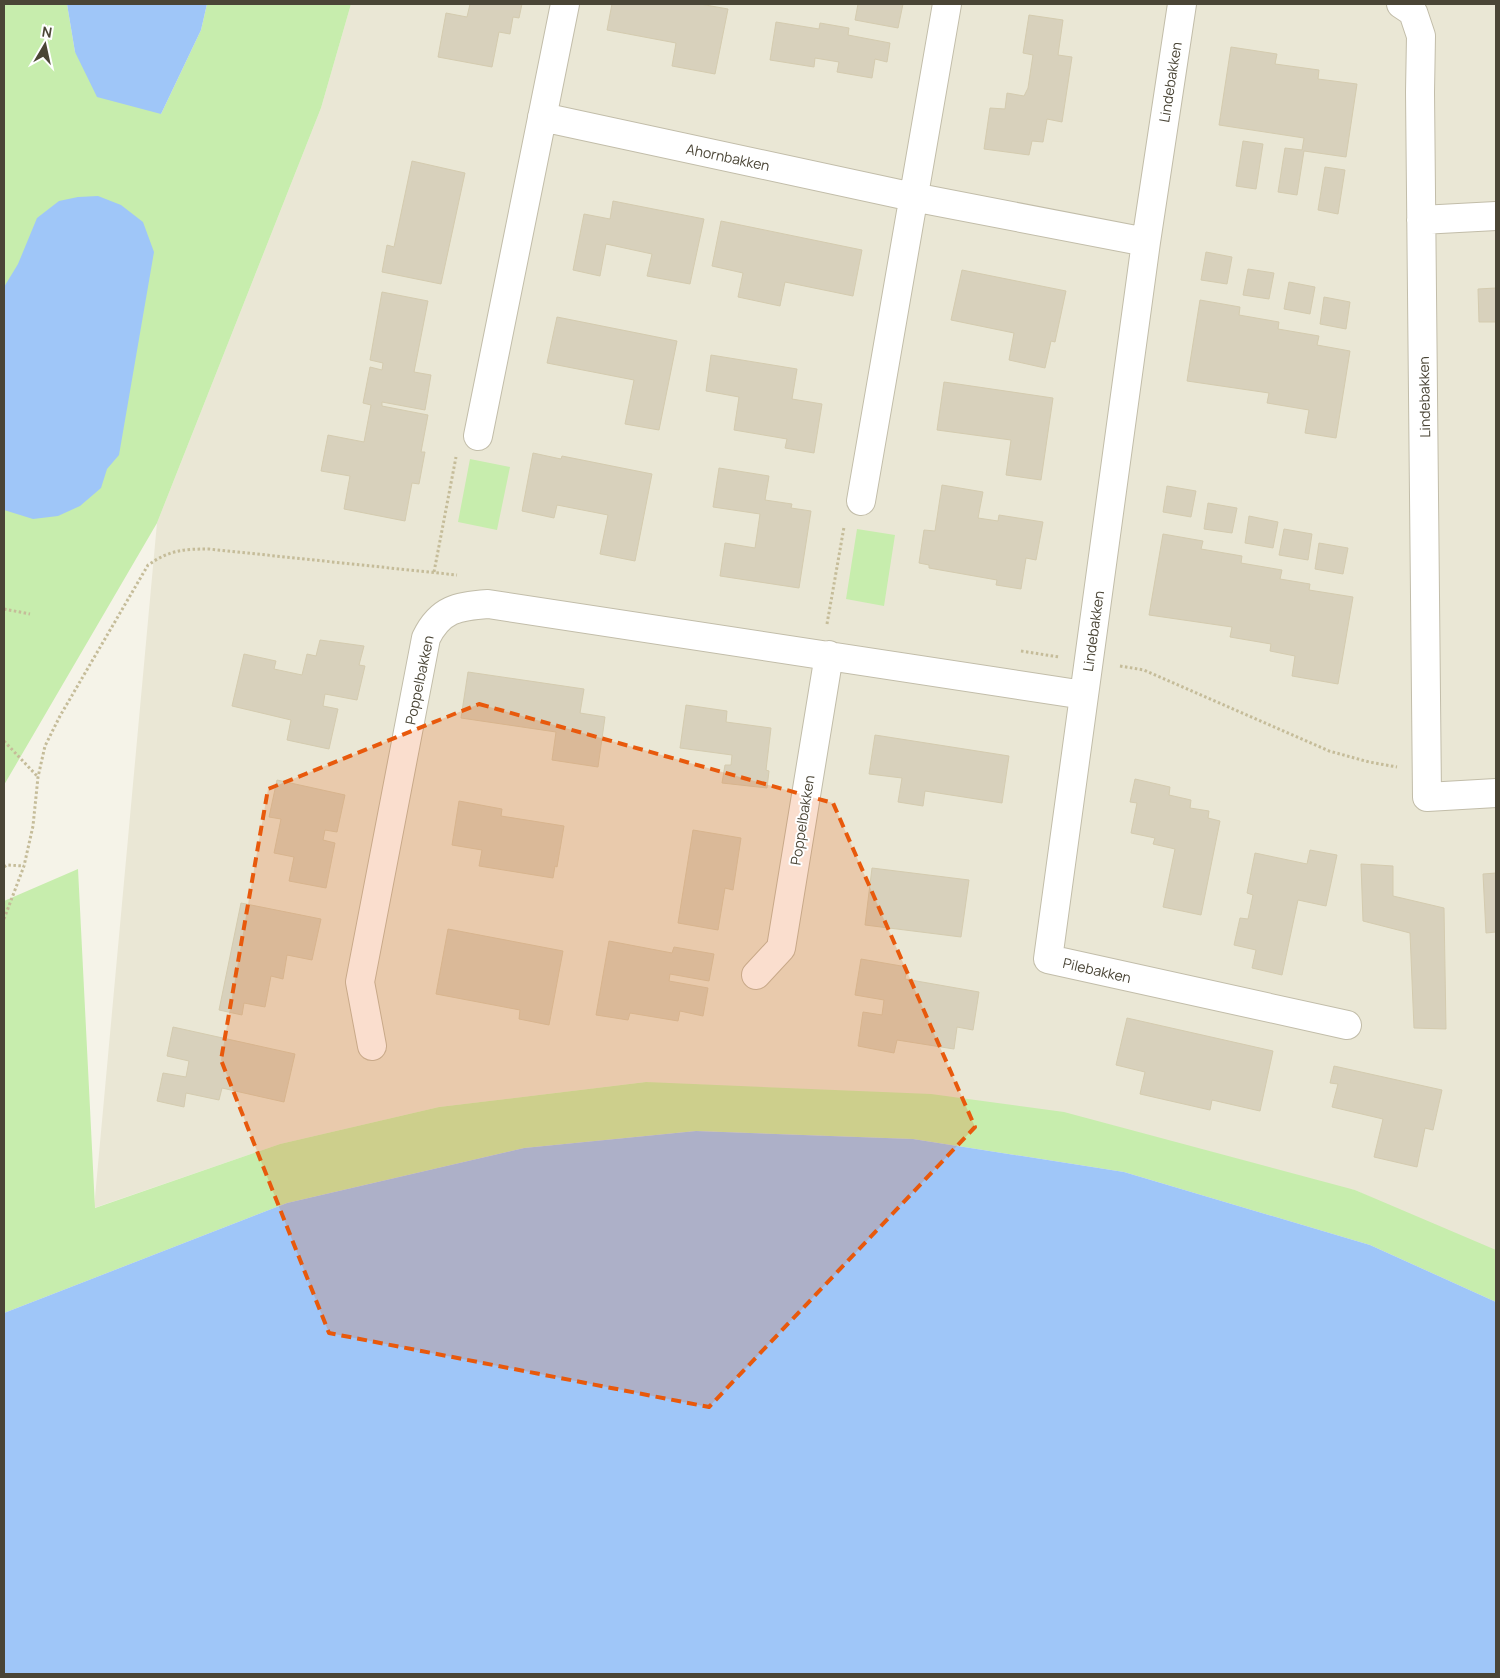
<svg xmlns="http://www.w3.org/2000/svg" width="1500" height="1678" font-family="Manrope,sans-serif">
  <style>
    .residential { fill: #eae7d5 }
    .green { fill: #c7edad }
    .water { fill: #9fc6f8 }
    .building { fill: #d8d1bc; stroke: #d4cbaf }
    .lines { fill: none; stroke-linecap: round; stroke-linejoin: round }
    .street-casing { stroke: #c2bda9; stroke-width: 30 }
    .path { stroke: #c5bc99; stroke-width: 3; stroke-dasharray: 2.5 2.5; stroke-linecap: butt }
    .street { stroke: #fff; stroke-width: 28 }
    .marked { fill: #e8590c; fill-opacity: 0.2; stroke: #e8590c; stroke-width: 4; stroke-dasharray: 10 6; stroke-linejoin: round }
    .labels { text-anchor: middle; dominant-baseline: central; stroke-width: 4; stroke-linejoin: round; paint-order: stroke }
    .street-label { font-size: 14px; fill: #4a4536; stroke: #fff }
  </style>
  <rect width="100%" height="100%" fill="#f5f3e8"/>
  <path class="residential" d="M351,4H1496V1256L1355,1190L646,1082L439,1107L280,1144L94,1208L157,523L321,108Z"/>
  <path class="green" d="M4,4H67L75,52L161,114L201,30L207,4H351L321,108L157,523L4,785Z
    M470,459L510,467L497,530L458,522Z
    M857,529L895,535L884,606L846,599Z
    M78,869L95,1208L280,1144L439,1107L646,1082L931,1094L1064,1112L1355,1190L1496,1250V1302L1370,1245L1124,1172L913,1139L696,1131L524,1148L287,1203L4,1313V901Z"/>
  <path class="water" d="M67,4H207L201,30L161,114L97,97L75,52Z
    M98,196L121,205L143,222L154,252L119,455L107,469L101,488L80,506L58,516L33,519L4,510V287L18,264L37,218L59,201L78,197Z
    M696,1131L913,1139L1124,1172L1370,1245L1496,1302V1674H4V1313L287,1203L524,1148Z"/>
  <path class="building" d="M470,4H522L519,18L513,17L510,34L499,32L492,67L438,57L446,13L467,17Z
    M612,4H700L728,9L715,74L672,66L676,43L607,30Z
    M858,4H903L898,28L855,20Z
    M1029,15L1063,20L1058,55L1072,57L1062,122L1047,119L1043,142L1032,141L1029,155L984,149L990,108L1005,109L1007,93L1024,96L1028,88L1033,55L1023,53Z
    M776,22L819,29L820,23L849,28L848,35L890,43L887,62L875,59L872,78L837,72L839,62L815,58L814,67L770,60Z
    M1231,47L1277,54L1275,64L1319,70L1318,79L1357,84L1346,157L1304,151L1297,195L1278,192L1285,148L1302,150L1304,138L1219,125Z
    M1243,141L1263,144L1256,189L1236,186Z
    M412,161L465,173L441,284L382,272L387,245L394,247Z
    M1325,167L1345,170L1338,214L1318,210Z
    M613,201L704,219L690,284L647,276L652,254L606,244L600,276L573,270L584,214L610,219Z
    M721,221L862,250L853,296L785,282L780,306L738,297L743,273L712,266Z
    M1206,252L1232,257L1227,284L1201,280Z
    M1248,269L1274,273L1269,299L1243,295Z
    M962,270L1066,291L1055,342L1051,341L1045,368L1009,360L1014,333L951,320Z
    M1289,282L1315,287L1310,314L1284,309Z
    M1496,288V322H1479L1478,289Z
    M382,292L428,301L414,372L431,375L425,410L382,402V406L428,415L421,452H425L419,484L412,483L405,521L344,509L350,476L321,471L328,435L364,442L371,405L363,403L370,367L382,370L383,363L370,360Z
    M1324,297L1350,302L1346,329L1320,324Z
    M1200,300L1240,307L1239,315L1279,322L1278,329L1319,336L1317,345L1350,351L1336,438L1305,433L1309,410L1267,403L1269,393L1187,381Z
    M557,317L677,341L659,430L625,424L634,380L547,363Z
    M711,355L797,369L792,399L822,404L814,453L785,448L787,439L734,430L739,397L706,391Z
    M944,382L1053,398L1041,480L1006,475L1011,440L937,430Z
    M533,453L561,459L562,456L652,474L635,561L600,554L608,515L557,505L554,518L522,511Z
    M719,468L769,476L765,500L792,504L791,508L811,511L799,588L720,576L725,543L755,548L760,514L713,507Z
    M942,485L983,492L978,518L998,521L999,515L1043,522L1036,560L1026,558L1021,589L996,585L997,580L929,568V565L919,563L924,530L935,531Z
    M1167,486L1196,491L1191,517L1163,512Z
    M1208,503L1237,508L1232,533L1204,529Z
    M1249,516L1278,522L1273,548L1245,543Z
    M1284,529L1312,534L1308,560L1279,555Z
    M1163,534L1203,541L1201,549L1242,556L1241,563L1282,570L1280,579L1310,584L1309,590L1353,597L1338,684L1292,676L1295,656L1270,651L1271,644L1230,637L1232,627L1149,615Z
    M1319,543L1348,548L1343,574L1315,569Z
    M320,640L364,646L359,665L365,666L357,700L325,694L323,706L338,709L329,749L287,740L291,720L232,706L244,654L276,661L274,669L302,675L307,654L316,656Z
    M468,672L584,689L580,713L605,717L598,767L552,760L556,732L461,718Z
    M686,705L727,711L726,722L771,728L766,770L769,771L767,788L722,783L725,765H731L732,755L680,748Z
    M875,735L1009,756L1002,803L925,791L923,806L898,802L902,778L869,774Z
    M1135,779L1170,787L1169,795L1191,800L1190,808L1209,811L1208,818L1220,821L1201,915L1163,907L1175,849L1153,844L1155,838L1131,833L1137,803L1130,802Z
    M277,780L345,795L337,832L325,830L323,840L335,843L326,888L289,881L294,857L274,853L281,819L269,817Z
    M459,801L502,809L501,816L564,826L557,867L555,866L553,878L479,866L482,850L452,845Z
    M693,830L741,838L733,890L725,888L718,930L678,923Z
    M1310,850L1337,855L1326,906L1298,900L1282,975L1252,968L1256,950L1234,945L1240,918L1248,919L1253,895L1247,893L1255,853L1307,864Z
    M1361,864L1393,866V896L1444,908L1446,1029L1414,1028L1410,933L1363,921Z
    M872,868L969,880L961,937L865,925Z
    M1496,873V932L1486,933L1483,874Z
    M241,903L321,919L312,960L287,955L283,979L271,976L265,1007L244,1003L242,1015L219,1010Z
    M448,929L563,951L549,1025L519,1019L520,1010L436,994Z
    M609,941L672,953L674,947L714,954L709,981L670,974L669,981L708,988L703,1016L680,1011L678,1021L630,1013L628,1020L596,1015Z
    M861,959L907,967L905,979L979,992L973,1030L957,1027L954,1049L897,1040L894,1053L858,1046L863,1012L882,1015L884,1000L855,995Z
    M1127,1018L1273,1051L1260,1111L1212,1100L1210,1110L1140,1094L1145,1072L1116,1065Z
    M173,1027L295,1054L284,1102L222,1088L219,1100L186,1093L184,1107L157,1101L163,1073L186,1077L189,1061L167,1056Z
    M1334,1066L1442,1090L1433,1130L1425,1128L1417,1167L1374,1157L1383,1119L1332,1107L1338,1084L1330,1083Z"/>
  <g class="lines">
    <g class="street-casing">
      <path id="street" d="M1182,4L1146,242L1048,959L1347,1025
        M1401,4L1413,12L1421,36L1420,92L1427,797L1496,793
        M542,117L913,197L1146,242
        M1421,220L1496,216
        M478,436L565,4
        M861,501L947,4
        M756,975L781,948L829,655
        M372,1046L360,982L426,638C440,609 458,606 488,604L1084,695"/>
    </g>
    <path class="path" d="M434,572L456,457
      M4,609L30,614
      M827,624L844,527
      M1021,651L1059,657
      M1120,666L1144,670L1329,751L1369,762L1397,767
      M4,741L38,777
      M4,867L7,865L24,866
      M4,919L24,866L33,826L38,777L45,746L60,716L148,565C170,550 183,549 209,549L457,575"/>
    <use href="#street" class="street"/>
  </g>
  <path class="marked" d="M479,704L833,803L975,1127L709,1407L329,1333L221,1060L268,789Z"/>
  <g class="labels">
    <g class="street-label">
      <text transform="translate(1170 82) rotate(-81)">Lindebakken</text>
      <text transform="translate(728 157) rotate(12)">Ahornbakken</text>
      <text transform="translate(1424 397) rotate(-91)">Lindebakken</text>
      <text transform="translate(1093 631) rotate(-82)">Lindebakken</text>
      <text transform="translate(419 680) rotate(-78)">Poppelbakken</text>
      <text transform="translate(802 820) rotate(-81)">Poppelbakken</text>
      <text transform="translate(1097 970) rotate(13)">Pilebakken</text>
    </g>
  </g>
  <rect width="1500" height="1678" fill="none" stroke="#4a4536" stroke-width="10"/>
  <g transform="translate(45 45) rotate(9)" stroke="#ffffff" stroke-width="4" paint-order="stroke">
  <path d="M0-4L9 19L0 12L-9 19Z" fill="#4a4536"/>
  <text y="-8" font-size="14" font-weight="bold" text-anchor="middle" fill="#4a4536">N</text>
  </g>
</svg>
